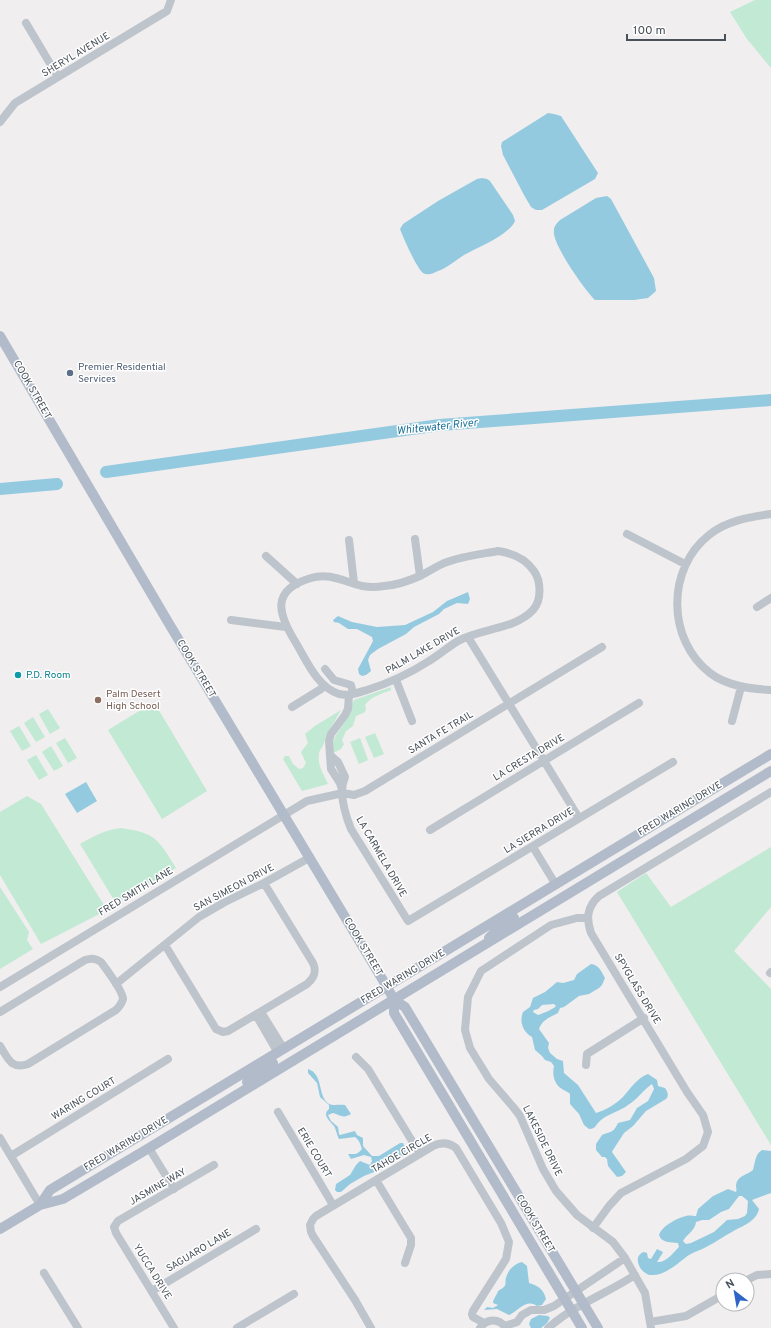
<svg xmlns="http://www.w3.org/2000/svg" width="771" height="1328" font-family="Overpass,sans-serif">
  <style>
    .green { fill: #c1e9d4 }
    .water { fill: #94cae0; fill-rule: evenodd }
    .lines { fill: none; stroke-linecap: round; stroke-linejoin: round }
    .river { stroke: #94cae0; stroke-width: 12 }
    .minor { stroke: #bec4cb; stroke-width: 8 }
    .major { stroke: #b1bbc9; stroke-width: 10 }
    .service-dot { fill: #5c6f8a; stroke: #fff; stroke-width: 1.5 }
    .culture-dot { fill: #0f9aa8; stroke: #fff; stroke-width: 1.5 }
    .education-dot { fill: #8d6e63; stroke: #fff; stroke-width: 1.5 }
    .labels { text-anchor: middle; dominant-baseline: central; stroke-width: 3; stroke-linejoin: round; paint-order: stroke }
    .street-label { font-size: 10px; fill: #485059; stroke: #fff }
    .service-label { font-size: 10px; fill: #4e5e75; stroke: #fff; text-anchor: start }
    .culture-label { font-size: 10px; fill: #0d838f; stroke: #fff; text-anchor: start }
    .education-label { font-size: 10px; fill: #785e54; stroke: #fff; text-anchor: start }
    .water-label { font-size: 11px; font-style: italic; fill: #1e7396; stroke: #fff }
  </style>
  <rect width="100%" height="100%" fill="#f0eeee"/>
  <path class="green" d="M755,0H771V68L747,39L730,12Z
    M391,687V690C382,694 371,696 365,705L366,709L365,712L356,716L353,726L346,731L342,740L344,744L341,749L333,753C330,738 341,730 347,718C350,712 350,706 354,700Z
    M154,702L207,791L162,819L108,730Z
    M48,709L60,728L50,734L39,714Z
    M341,710C334,723 329,728 324,743C323,747 319,750 319,754C317,765 324,775 328,784L302,791L283,759L285,756H289L293,764L299,769L303,768L306,763L301,752L308,743L305,734L315,726Z
    M33,717L45,737L36,742L24,723Z
    M19,726L31,746L22,751L10,731Z
    M375,733L384,754L374,758L365,737Z
    M65,738L77,758L68,763L56,743Z
    M360,738L368,760L359,764L350,742Z
    M51,746L63,766L54,771L42,752Z
    M36,755L48,775L39,780L27,760Z
    M27,796L41,804L107,910L41,944L0,875V812Z
    M121,828C156,833 158,839 176,868L121,901L114,900L80,844C94,836 105,830 121,828Z
    M771,847V907L734,951L771,989V1145L617,892L646,873L671,907Z
    M0,887L29,932L27,940L33,949L0,969Z"/>
  <path class="water" d="M548,113L554,114L561,116L598,173L595,179L542,210H536L531,207L524,195L503,155L501,146L502,142Z
    M482,178L487,179L490,181L513,215L515,221C509,235 478,247 464,255C456,260 447,268 438,271C434,273 428,276 423,273C416,267 404,239 400,229L403,224L438,201L477,179Z
    M607,196L611,199L654,278L656,291L648,298L634,300H595C585,290 551,243 554,230C554,226 557,223 560,220L596,198Z
    M468,592L470,599L468,604L457,603L444,609L439,614L414,627L406,634L378,649L370,655L368,660L371,671L366,675L362,676L359,674L358,669L373,641L372,637L357,629H348L339,623L334,622L333,620L338,616L352,622L377,627L405,625L433,612L447,601Z
    M86,782L97,801L77,813L65,794Z
    M591,964C599,965 601,971 605,978L602,985L599,988L589,994L579,996L564,1007L560,1008L558,1013C550,1017 542,1020 539,1029L549,1043L548,1048L550,1053L557,1059L563,1061L564,1073L578,1085L596,1113C606,1110 616,1104 623,1097C631,1088 637,1078 648,1074L657,1080L658,1086L665,1088C668,1092 669,1096 666,1099L646,1111L633,1126L624,1133L613,1150L612,1152L626,1172L622,1176L617,1177L608,1166L607,1159L605,1157H602L596,1150V1144L602,1135C612,1131 613,1133 618,1123L630,1120L637,1108L648,1101L654,1089L652,1084C644,1089 637,1100 628,1105C622,1110 606,1115 601,1120C596,1124 596,1129 589,1129L584,1125L579,1114L570,1104V1094C567,1091 565,1091 562,1089C554,1084 552,1074 554,1066L551,1062L545,1060L542,1056L535,1050L532,1037C523,1032 519,1022 523,1012L530,1007L533,998L545,992L557,982L563,983L574,980L577,974ZM554,1004L556,1006C552,1010 544,1013 538,1015L533,1012L534,1010L538,1009L542,1005Z
    M308,1069C324,1074 317,1096 329,1104C334,1106 340,1104 345,1105L351,1114C343,1119 340,1115 333,1113L328,1115L331,1121L338,1127L339,1134L340,1135L355,1131L357,1135L363,1138V1146L372,1156H379L400,1143H403L405,1147L406,1151L404,1155L397,1159L389,1161L382,1169L364,1176L350,1184L341,1192H337L335,1190L336,1184L350,1175L356,1165L360,1161L370,1165L372,1161L371,1157L364,1155L351,1159L348,1154C355,1154 357,1155 362,1149C360,1143 359,1140 355,1137L339,1139C337,1135 336,1129 334,1126C329,1120 322,1115 329,1109V1105L320,1097L317,1083L308,1073Z
    M762,1150L771,1151V1193L752,1200L759,1209C758,1214 755,1218 751,1221C745,1226 738,1228 732,1232C724,1236 716,1242 708,1246C702,1250 695,1251 689,1255C678,1263 665,1276 651,1275C641,1275 631,1256 644,1252L647,1253L648,1258L651,1259L657,1249L663,1252L662,1254L657,1262C666,1263 673,1253 679,1247L678,1243C671,1242 661,1243 659,1235C662,1226 677,1218 686,1216C690,1215 692,1216 696,1216L698,1209L713,1196L728,1189L736,1192C737,1190 736,1188 736,1185C737,1176 747,1175 753,1170C755,1163 755,1154 762,1150ZM739,1196H742L748,1201L747,1213L745,1216L738,1219L727,1220L714,1232L691,1243L686,1244L683,1241C687,1234 695,1231 696,1222L702,1220H709L721,1212L729,1209Z
    M522,1262L527,1266L529,1283C538,1286 543,1288 546,1299L542,1305L537,1306C527,1298 518,1311 509,1315L497,1309L484,1310L487,1307L493,1308L498,1305L493,1303C493,1299 497,1295 498,1291C510,1285 503,1283 507,1275C509,1269 516,1263 522,1262Z
    M539,1315L548,1316L550,1318L547,1323L541,1328H531L529,1324L531,1319Z"/>
  <g class="lines">
    <path class="river" d="M106,472L440,425L771,400
      M0,489L57,484"/>
    <path class="minor" d="M26,23L58,77
      M0,122L15,103L167,11L171,0
      M771,514C749,517 726,521 709,535C666,569 667,640 710,673C727,686 750,689 771,690
      M627,534L685,564
      M415,539L420,576
      M349,540L354,583
      M498,551C513,553 525,558 534,571C541,581 542,600 533,610C514,630 481,628 458,641C448,647 439,655 429,661C409,674 389,683 367,690C357,693 349,696 339,694C317,687 307,661 296,643C278,614 270,590 311,578C329,572 345,582 362,586C368,587 378,587 384,586C398,585 409,581 422,575C430,571 438,565 447,562C463,556 482,554 498,551Z
      M266,556L297,584
      M757,607L771,598
      M231,620L286,627
      M468,637L579,818
      M325,669L334,680L351,685L353,694
      M396,680L412,721
      M292,707L321,689L324,685
      M732,721L741,687
      M330,755L338,762L345,777C338,792 345,814 351,829L408,921L673,762
      M342,790L340,783L331,769L329,741L331,734L345,715L348,709L349,695
      M430,830L639,703
      M533,847L556,885
      M588,918H577L551,925L481,971L468,997L465,1030L470,1048L489,1079L514,1108L520,1116L543,1169L556,1191L577,1215L613,1242L625,1258L645,1293L651,1328
      M165,945L216,1029L223,1032L228,1031L307,984C314,978 317,972 313,963L264,883
      M770,973L771,972
      M116,984L199,917L225,902L264,883L309,858
      M0,987L307,801L343,793L354,795L365,791L602,647
      M0,1012L85,960C91,958 95,958 101,962C106,969 123,991 123,999C122,1003 119,1007 116,1010L28,1064C11,1070 8,1058 0,1046
      M261,1012L284,1049
      M256,1015L278,1053
      M356,1057L368,1069L420,1154
      M586,1065L587,1054L644,1018
      M278,1112L333,1205
      M0,1138L40,1205
      M149,1148L174,1189
      M11,1156L168,1059
      M376,1180L411,1238V1245L405,1263
      M593,1228L609,1206L621,1193L686,1159L703,1146L708,1132L703,1115L687,1092L591,933C586,918 587,907 599,896L771,792
      M44,1273L78,1328
      M747,1280L757,1275L771,1274
      M152,1291L256,1229
      M650,1322L686,1316L723,1295
      M505,1326L517,1322L522,1315L531,1310H544L554,1306L625,1258
      M174,1328L116,1233L114,1227L118,1221L214,1165
      M237,1328L294,1294
      M371,1328L355,1300L313,1236L311,1232L310,1225L313,1219L316,1216L433,1146C441,1142 448,1142 456,1148L501,1223L509,1242L506,1259L473,1311L472,1314L473,1317L484,1323
      M480,1328C487,1318 499,1318 506,1328
      M548,1328C574,1305 606,1294 635,1275"/>
    <path class="major" d="M0,336L168,622L387,987L394,1000V1013L582,1328
      M489,938L500,927L514,918
      M394,1000L405,1007L598,1328
      M247,1082L254,1076L273,1063
      M40,1205L50,1190L771,754
      M0,1229L40,1205L63,1199L149,1148L771,771"/>
  </g>
  <circle class="service-dot" cx="70" cy="373" r="4"/>
  <circle class="culture-dot" cx="18" cy="675" r="4"/>
  <circle class="education-dot" cx="98" cy="700" r="4"/>
  <g class="labels">
    <g class="street-label">
      <text transform="translate(76 55) rotate(-31)">SHERYL AVENUE</text>
      <text transform="translate(32 390) rotate(60)">COOK STREET</text>
      <text transform="translate(423 651) rotate(-30)">PALM LAKE DRIVE</text>
      <text transform="translate(196 669) rotate(59)">COOK STREET</text>
      <text transform="translate(441 733) rotate(-31)">SANTA FE TRAIL</text>
      <text transform="translate(529 758) rotate(-31)">LA CRESTA DRIVE</text>
      <text transform="translate(680 809) rotate(-31)">FRED WARING DRIVE</text>
      <text transform="translate(539 831) rotate(-31)">LA SIERRA DRIVE</text>
      <text transform="translate(381 857) rotate(60)">LA CARMELA DRIVE</text>
      <text transform="translate(234 888) rotate(-28)">SAN SIMEON DRIVE</text>
      <text transform="translate(136 892) rotate(-31)">FRED SMITH LANE</text>
      <text transform="translate(363 947) rotate(59)">COOK STREET</text>
      <text transform="translate(403 977) rotate(-31)">FRED WARING DRIVE</text>
      <text transform="translate(637 989) rotate(59)">SPYGLASS DRIVE</text>
      <text transform="translate(84 1099) rotate(-31)">WARING COURT</text>
      <text transform="translate(542 1141) rotate(64)">LAKESIDE DRIVE</text>
      <text transform="translate(126 1144) rotate(-31)">FRED WARING DRIVE</text>
      <text transform="translate(314 1153) rotate(59)">ERIE COURT</text>
      <text transform="translate(402 1154) rotate(-30)">TAHOE CIRCLE</text>
      <text transform="translate(158 1187) rotate(-30)">JASMINE WAY</text>
      <text transform="translate(535 1224) rotate(59)">COOK STREET</text>
      <text transform="translate(199 1251) rotate(-31)">SAGUARO LANE</text>
      <text transform="translate(152 1272) rotate(58)">YUCCA DRIVE</text>
    </g>
    <g class="service-label">
      <text x="78" y="367">Premier Residential<tspan x="78" dy="12">Services</tspan></text>
    </g>
    <g class="culture-label">
      <text x="26" y="675">P.D. Room</text>
    </g>
    <g class="education-label">
      <text x="106" y="694">Palm Desert<tspan x="106" dy="12">High School</tspan></text>
    </g>
    <g class="water-label">
      <text transform="translate(437 427) rotate(-6)">Whitewater River</text>
    </g>
  </g>
  <g transform="translate(735 1292) rotate(329)"><circle r="19" fill="#ffffff" stroke="#b6b9bd"/>
  <path d="M0-3L7 15L0 10L-7 15Z" fill="#3065c8"/>
  <text y="-6" font-size="11" font-weight="bold" text-anchor="middle" fill="#485059">N</text>
  </g>
  <path d="M627 34v6h98v-6" fill="none" stroke="#485059" stroke-width="2"/>
  <text x="633" y="34" font-size="12" fill="#485059" stroke="#ffffff" stroke-width="3" paint-order="stroke">100 m</text>
</svg>
